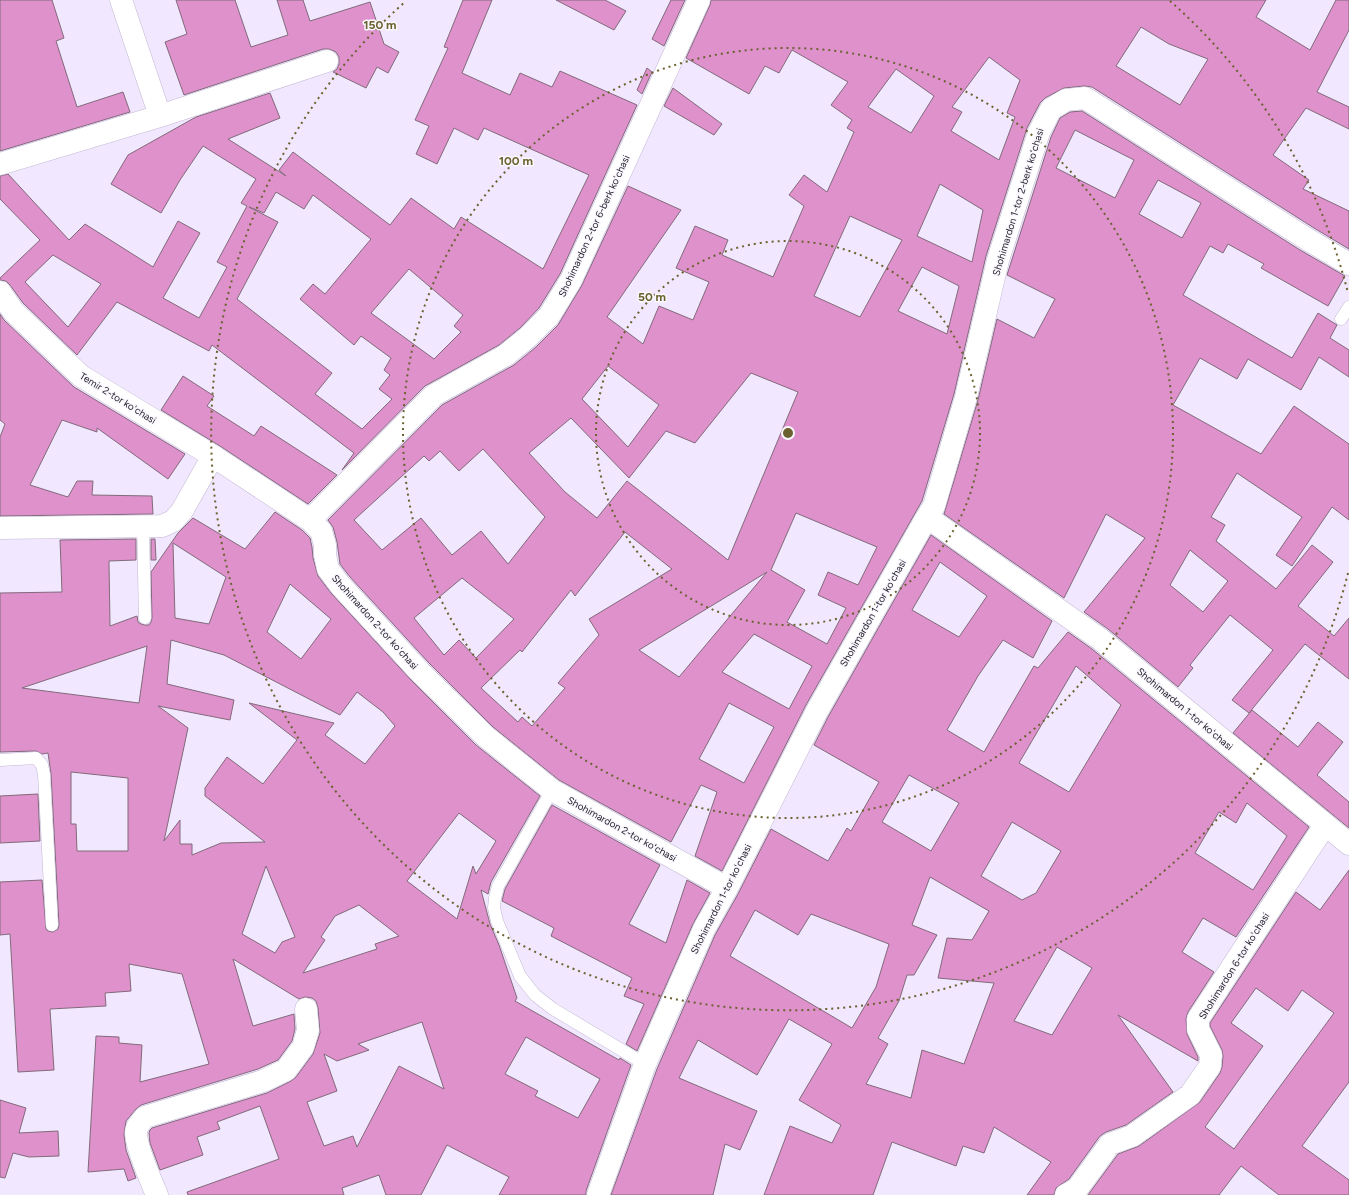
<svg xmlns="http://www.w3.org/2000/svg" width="1349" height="1195" font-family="Figtree,sans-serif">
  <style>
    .building { fill: #de91cb; stroke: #826a7b; fill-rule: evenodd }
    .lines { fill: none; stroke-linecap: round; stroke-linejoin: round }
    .service-casing { stroke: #c4b8d4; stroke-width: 13 }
    .minor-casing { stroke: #c4b8d4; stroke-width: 23 }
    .service { stroke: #fff; stroke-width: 12 }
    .minor { stroke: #fff; stroke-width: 22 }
    .ring { fill: none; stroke: #6b622f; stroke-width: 2; stroke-dasharray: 2 4 }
    .labels { text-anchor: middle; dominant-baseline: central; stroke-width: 3; stroke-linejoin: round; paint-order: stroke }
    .street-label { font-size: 10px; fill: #27222d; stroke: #faf8fe }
    .centre { fill: #6b622f; stroke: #faf8fe; stroke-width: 2 }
    .ring-label { font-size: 12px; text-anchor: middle; font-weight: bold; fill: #6b622f; stroke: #faf8fe; stroke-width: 3; stroke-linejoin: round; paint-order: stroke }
  </style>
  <rect width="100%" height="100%" fill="#f1e7fe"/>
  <path class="building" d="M0,0H52L64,38L56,41L77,107L123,92L130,112L0,151Z
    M176,0H235L251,47L288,35L277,0H303L310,21L370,2L384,44L399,52L388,73L377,67L366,88L333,72L337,69L339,64V57L336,52L329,49H323L184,95L165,42L187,34Z
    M463,0H492L462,73L510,95L520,73L552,87L560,71L637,105L560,274L539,308L520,328L499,345L425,386L342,470L354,453L212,345L209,351L117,302L77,355L23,303L10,285L6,281L0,280V278L40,240L0,199V176L8,174L69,240L85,224L153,267L178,221L200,233L163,298L199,318L227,267L217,262L247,206L241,203L256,179L203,146L180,180L161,213L111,184L128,155L196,117L270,93L280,118L228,139L286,176L279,170L293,152L390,225L411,198L454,229L461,217L543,269L589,175L484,128L478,140L454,128L437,164L416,154L429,126L415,120L448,48L444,47ZM276,192L304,209L313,195L371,239L325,294L313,284L300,299L354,345L361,336L391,358L384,370L390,375L379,389L392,399L362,429L315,394L332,373L237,299L278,222L249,207L264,213ZM53,255L101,284L68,327L25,282ZM409,269L463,315L454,326L461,332L434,359L371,313Z
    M556,0H605L626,11L614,30Z
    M671,0H685L664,46L652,39Z
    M711,0H1266L1256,17L1310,50L1336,0H1349V30L1317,92L1349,107V129L1306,108L1273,155L1309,180L1303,189L1349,211V249L1314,228L1092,87L1084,86L1064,88L1045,98L1040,103L1027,128L986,256L954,394L922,501L806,705L722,871L695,856L717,792L701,785L671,842L559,780L493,727L428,662L350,577L340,564L337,542L333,527L328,520L442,405L514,365L536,347L558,325L582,285L628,186L681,210L607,317L643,344L659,306L693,320L709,282L676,268L695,226L728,240L722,255L773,277L804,206L789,195L804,175L827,192L854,132L847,128L852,120L831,105L848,82L792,50L779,73L765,66L749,94L686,58L710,5ZM1141,27L1169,44L1208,59L1180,105L1116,66ZM989,57L1020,80L1007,113L1015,117L999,160L951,131L962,112L952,107ZM896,69L934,96L911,133L868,107ZM940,184L983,210L972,262L917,236ZM850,216L902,240L860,317L814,296ZM922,267L959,286L947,334L898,311ZM608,366L659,405L628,447L582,399ZM751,373L798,392L728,560L627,481L597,518L565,492L529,453L571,418L629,478L666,431L695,443ZM483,449L545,517L508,564L481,531L452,555L421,518L382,550L354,520L424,456L429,461L440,451L459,471ZM796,513L877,547L858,585L828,572L818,595L846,608L827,644L787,622L805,590L771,570ZM625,532L672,569L589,619L599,635L558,683L565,688L532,726L522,717L518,722L481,688L520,650L522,652L571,590L575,596ZM767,572L679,677L639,650ZM462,578L514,619L476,658L459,640L444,655L414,618ZM754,634L812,666L789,709L722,672ZM729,703L774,727L744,783L699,759Z
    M647,68L652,72L642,94L637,90Z
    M673,88L722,124L714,135L664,106Z
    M1082,111L1300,250L1345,276L1328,306L1261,268L1264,264L1228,244L1223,253L1210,246L1183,295L1292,358L1318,313L1337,325L1330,338L1349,350V377L1319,357L1301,390L1248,359L1237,379L1200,358L1173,405L1261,454L1294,406L1349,444V520L1332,507L1292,566L1276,555L1302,517L1237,473L1211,517L1225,525L1216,541L1276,589L1312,545L1333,562L1298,606L1334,636L1349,618V679L1305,644L1249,713L1232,700L1273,650L1230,615L1190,665L1193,668L1178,687L1108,629L1084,612L1145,538L1106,514L1064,598L944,514L978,400L997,319L1034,338L1055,299L1007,275L1051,137L1060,118L1070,112ZM1075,130L1134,160L1115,198L1056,168ZM1158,180L1201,203L1182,238L1139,214ZM1190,550L1228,581L1203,612L1170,585Z
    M0,314L4,320L74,387L185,454L168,479L97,428V432L62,420L30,485L68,497L77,481H93L92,495L152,496L153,514L0,516V437L5,424L0,420Z
    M183,376L214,396L207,406L254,436L261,426L337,475L308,504L220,446L161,410Z
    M275,512L302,530L310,538L312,547L313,558L318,576L331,593L410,679L476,745L540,796L491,882L488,894L481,890L490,924L499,945L517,998L515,1001L619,1060L620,1058L631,1065L586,1191V1195H499L509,1177L447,1145L421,1195H386L379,1175L342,1188L344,1195H188L187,1192L279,1159L260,1106L217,1122L220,1129L197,1137L203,1155L160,1170L150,1143L149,1133L150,1130L152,1128L267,1093L291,1081L296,1077L313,1054L320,1033L318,1008L316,1001L312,998L305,997L299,999L233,959L253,1026L294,1014L295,1029L292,1041L278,1060L258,1069L141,1105L136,1109L126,1121L124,1134L126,1150L136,1178L128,1181L124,1169L88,1172L96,1036L119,1037V1043L142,1045L140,1082L209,1064L182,974L129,964L131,991L105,993L106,1006L50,1009L54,1070L18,1072L10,934L0,935V882L42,880L46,929L48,931L53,932L58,929L59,925L51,774L48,753L42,754L36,751L0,752V593L62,592L60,540L136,539V560L109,561L110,626L137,616L138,622L141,624L145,625H149L151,622L152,618L151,572L178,533L193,518L245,549ZM173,543L226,577L209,624L175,618ZM290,584L331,619L301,659L267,632ZM171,640L224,655L340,715L357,692L383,712L395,726L365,764L325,735L334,723L249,703L297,740L263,784L227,757L205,788V796L265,842L221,843L192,855V844H180V820L164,841L188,728L158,706L230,720L234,700L167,684ZM147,646L139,703L22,688ZM71,772L128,778V851H77L76,824H71ZM459,813L496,841L476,874L473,866L457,919L407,881ZM266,866L295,937L282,942L275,953L242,934ZM359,905L399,936L375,944L377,949L303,973L325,940L321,937L335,916ZM422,1022L444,1089L399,1066L357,1147L353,1136L324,1146L307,1102L337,1091L324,1054L337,1061L369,1050L358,1044ZM526,1037L600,1079L578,1118L535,1096L538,1091L505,1074Z
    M931,535L1052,621L1033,658L1003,640L978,676L947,730L984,752L1034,666L1038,668L1068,632L1092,649L1309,827L1236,937L1203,918L1182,952L1214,972L1188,1012L1186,1019L1187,1034L1198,1057V1061L1118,1015L1173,1092L1126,1125L1106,1132L1100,1136L1069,1179L1056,1188L1054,1195H1027L1051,1162L994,1127L984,1153L963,1146L956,1166L892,1142L873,1195H764L790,1126L832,1143L841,1125L799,1100L832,1044L789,1019L757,1075L698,1040L679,1078L757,1111L740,1150L725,1144L713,1195H611L657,1069L715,935L738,894L771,829L828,861L847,828L851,831L879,782L814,745L828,717ZM940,562L987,596L959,637L912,610ZM1076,666L1121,705L1069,792L1019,763ZM909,775L959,803L931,851L882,822ZM1247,803L1287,836L1253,890L1195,853L1219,812L1236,823ZM1012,822L1061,851L1036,893L1022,900L981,876ZM930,877L989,911L972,940L947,938L938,978L994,983L964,1064L922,1050L911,1098L866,1084L888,1044L878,1038L899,1001L907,975H914L937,935L912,925ZM755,910L798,935L811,914L889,944L876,987L852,1028L730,956ZM1057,947L1092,968L1052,1035L1014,1021Z
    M151,539H155L156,560H151Z
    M1252,710L1298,747L1318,722L1343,742L1317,775L1349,802V828L1233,733Z
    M38,794L40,841L0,843V796Z
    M552,805L660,865L629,924L666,943L687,880L710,893L693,924L637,1051L626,1044L644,1004L624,996L632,978L551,936L554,928L502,901L505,889Z
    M1349,870V1082L1302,1146L1349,1180V1195H1279L1241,1166L1219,1195H1088L1118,1154L1139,1146L1200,1102L1220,1073L1222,1067L1223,1056L1222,1050L1210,1026V1023L1296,892L1320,910ZM1256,988L1288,1011L1302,990L1334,1013L1234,1149L1205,1127L1263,1046L1231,1023Z
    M0,1100L26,1108L19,1133L58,1131L59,1156L29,1157L13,1153L5,1178L0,1177Z"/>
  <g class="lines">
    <g class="service-casing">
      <path id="service" d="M1341,319L1349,307
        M143,527L145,618
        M0,760L36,758L42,765L44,774L52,925
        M552,790L498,886L495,898L494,908L497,921L520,976L535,995L553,1009L645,1064"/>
    </g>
    <g class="minor-casing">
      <path id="minor" d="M121,0L160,116
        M0,164L160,116L327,61
        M0,292L13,311L81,376L213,456L310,520L321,531L325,545V555L328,569L340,585L419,671L485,736L552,790L727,888
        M927,517L934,506L966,397L998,260L1039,132L1051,109L1066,100L1085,98L1307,239L1349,264
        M310,520L434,395L506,355L528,337L549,316L571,280L699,0
        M0,528L162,526L173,521L182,511L213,456
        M157,1195C151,1181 136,1147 136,1133C136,1126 141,1122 145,1117L263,1081L286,1070L303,1047L308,1030L306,1009
        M598,1195L645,1064L704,929L727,888L817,711L927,517L1100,639L1349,844
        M1066,1195L1077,1189L1110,1144L1132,1136L1190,1095L1210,1066L1211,1055L1198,1029V1019L1325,825"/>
    </g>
    <use href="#service" class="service"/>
    <use href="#minor" class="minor"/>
  </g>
  <g class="ring">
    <circle cx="788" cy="433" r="192"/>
    <circle cx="788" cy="433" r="385"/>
    <path d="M1348 573A577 577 0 1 1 406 1M1170 1A577 577 0 0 1 1348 293"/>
  </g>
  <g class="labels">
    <g class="street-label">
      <text transform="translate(1018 202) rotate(-73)">Shohimardon 1-tor 2-berk koʻchasi</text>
      <text transform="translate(594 226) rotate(-65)">Shohimardon 2-tor 6-berk koʻchasi</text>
      <text transform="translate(118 398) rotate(32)">Temir 2-tor koʻchasi</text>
      <text transform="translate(873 613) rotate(-60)">Shohimardon 1-tor koʻchasi</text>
      <text transform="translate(375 622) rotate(48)">Shohimardon 2-tor koʻchasi</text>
      <text transform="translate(1185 709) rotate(40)">Shohimardon 1-tor koʻchasi</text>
      <text transform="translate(622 829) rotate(29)">Shohimardon 2-tor koʻchasi</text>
      <text transform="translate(721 899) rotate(-63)">Shohimardon 1-tor koʻchasi</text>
      <text transform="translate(1234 966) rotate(-58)">Shohimardon 6-tor koʻchasi</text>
    </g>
  </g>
  <circle cx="788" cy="433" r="6" class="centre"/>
  <g class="ring-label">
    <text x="380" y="29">150 m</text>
    <text x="516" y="165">100 m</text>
    <text x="652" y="301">50 m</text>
  </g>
</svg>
